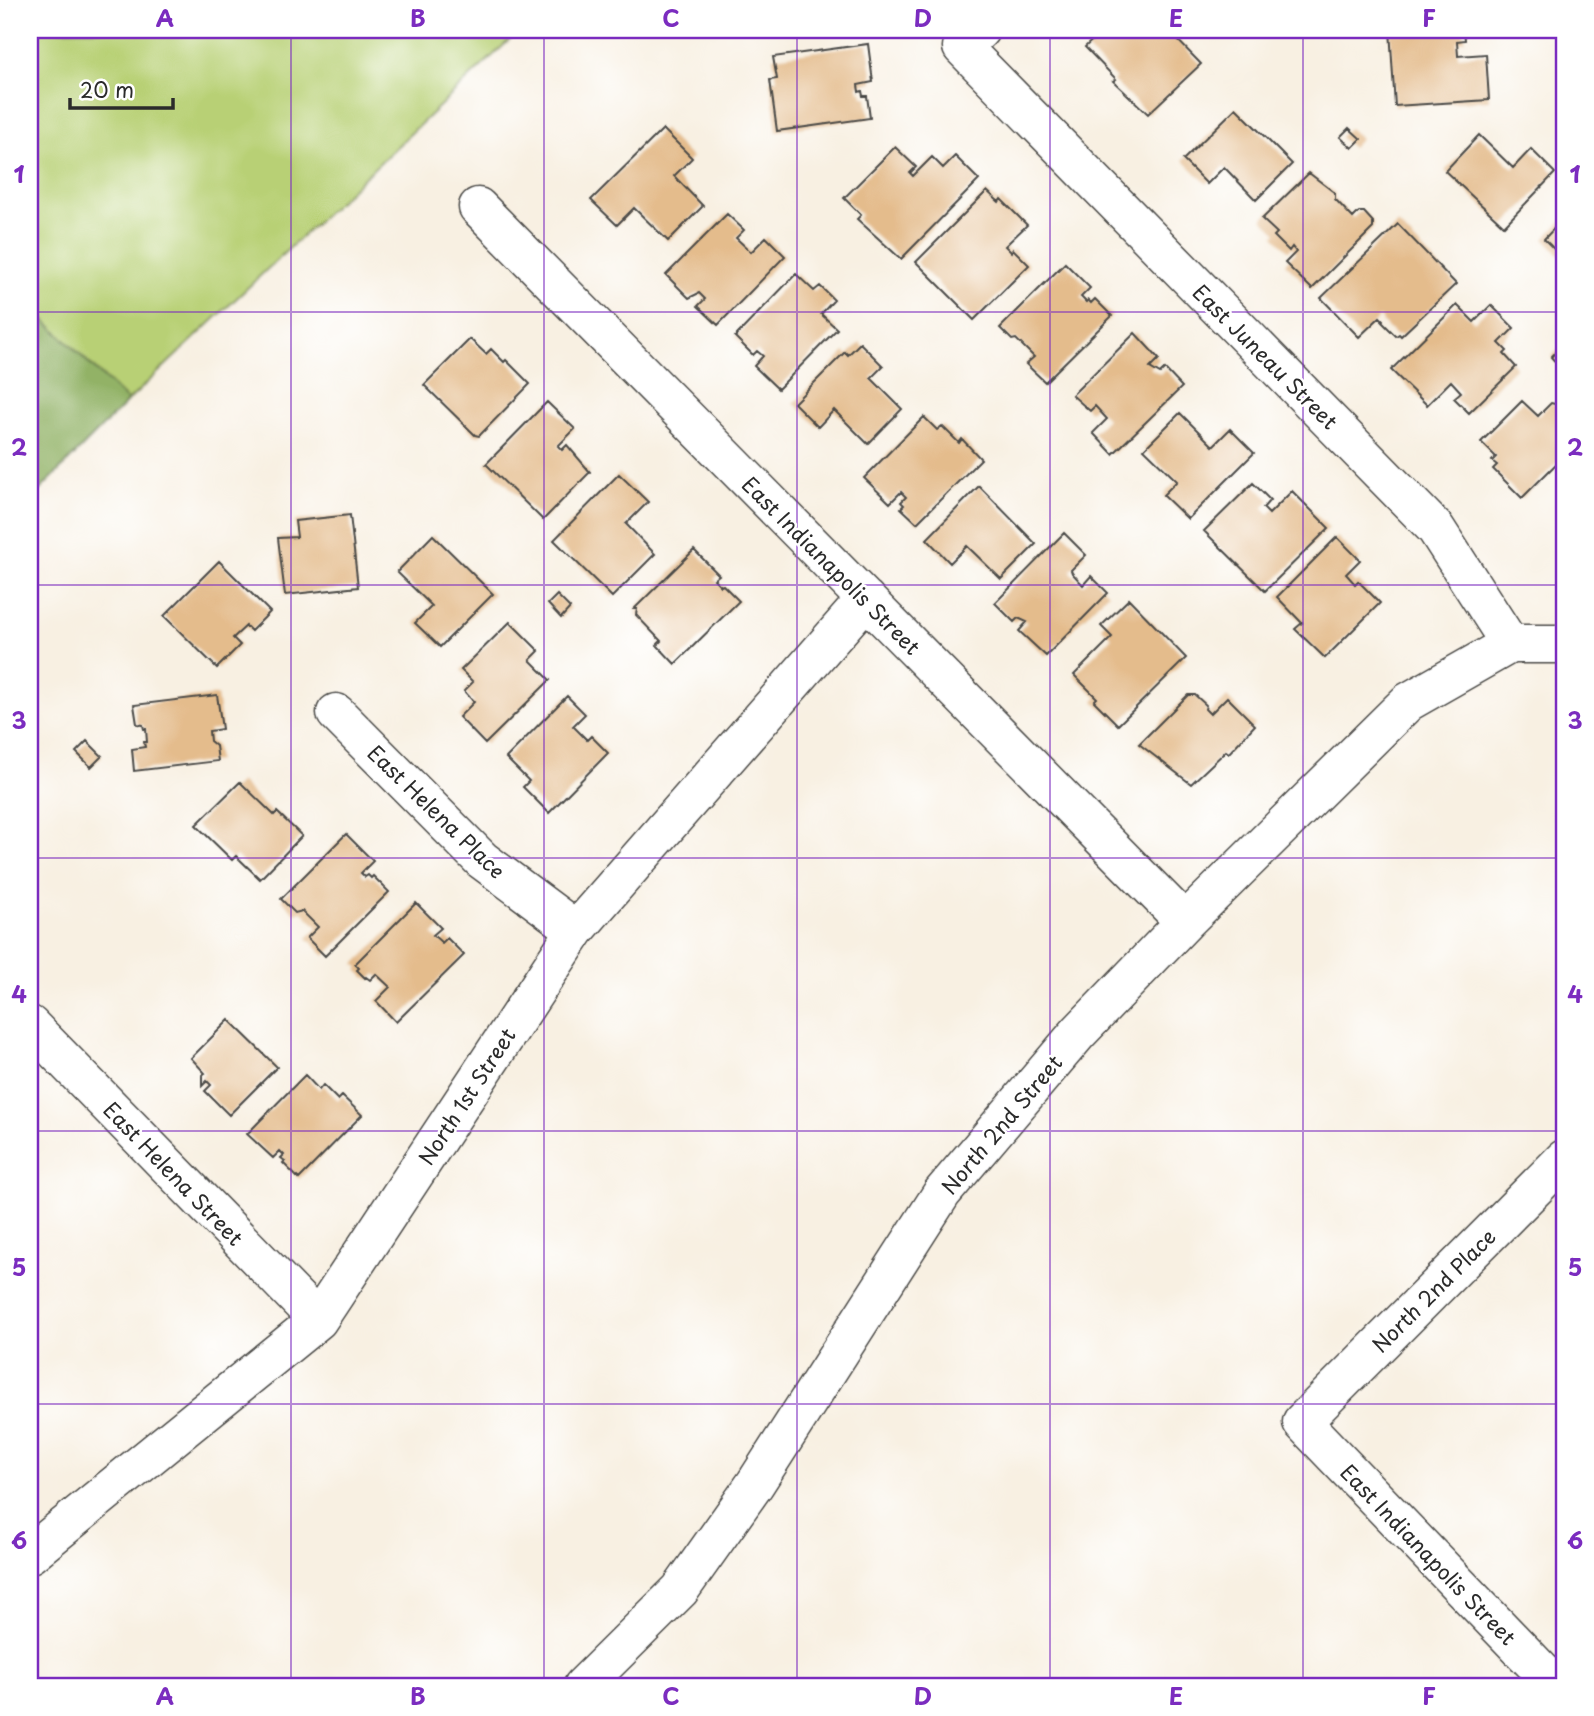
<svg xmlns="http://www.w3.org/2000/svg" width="1594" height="1716" font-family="'Playpen Sans',sans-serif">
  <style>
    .green { fill: #b8d074; stroke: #727e50; stroke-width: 2 }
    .forest { fill: #92b266; stroke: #5e6e48; stroke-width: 2 }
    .building { fill: #e4bc8c }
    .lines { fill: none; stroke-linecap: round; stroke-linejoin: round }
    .minor-casing { stroke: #4a4946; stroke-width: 41 }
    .minor { stroke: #fff; stroke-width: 38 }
    .grid { fill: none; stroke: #7b2cbf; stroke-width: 2; stroke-opacity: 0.55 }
    .labels { text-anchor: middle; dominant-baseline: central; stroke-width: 5; stroke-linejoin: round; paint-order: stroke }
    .street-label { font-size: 21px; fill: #2b2b2b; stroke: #fff }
    .neatline { fill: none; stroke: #7b2cbf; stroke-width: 2.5 }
    .grid-label { font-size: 23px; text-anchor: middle; font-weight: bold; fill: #7b2cbf }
  </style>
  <rect width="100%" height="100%" fill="#fff"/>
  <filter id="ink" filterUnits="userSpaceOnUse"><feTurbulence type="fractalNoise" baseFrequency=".0143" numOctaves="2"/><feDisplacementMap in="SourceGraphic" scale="14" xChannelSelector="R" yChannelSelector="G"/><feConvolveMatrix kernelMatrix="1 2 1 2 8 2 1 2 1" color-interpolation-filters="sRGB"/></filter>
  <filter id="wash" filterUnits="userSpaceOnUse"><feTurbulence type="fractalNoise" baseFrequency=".00686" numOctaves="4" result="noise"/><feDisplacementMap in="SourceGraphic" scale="28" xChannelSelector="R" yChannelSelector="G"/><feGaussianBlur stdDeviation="1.57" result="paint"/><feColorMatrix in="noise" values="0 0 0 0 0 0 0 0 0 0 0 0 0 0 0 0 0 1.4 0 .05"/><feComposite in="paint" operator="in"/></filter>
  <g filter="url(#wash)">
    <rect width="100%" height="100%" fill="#f8f0e2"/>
    <path class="green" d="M30,30H520L128,401L30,306Z"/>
    <path class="forest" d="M30,306L128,401L30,500Z"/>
    <g id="blocks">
      <path class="building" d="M1103,30H1168L1201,64L1148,114L1113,81L1116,79L1085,47Z
        M1390,30H1464L1465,40L1457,41L1458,56L1486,54L1489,100L1395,106Z
        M868,44L873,82L858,85L859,92L862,91L863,96H867L870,118L777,131L770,80L777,79L773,57Z
        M1236,108L1292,164L1256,200L1224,167L1207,184L1183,160Z
        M1349,128L1361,139L1352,148L1340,137Z
        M663,129L692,158L674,176L703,206L668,241L634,208L617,225L591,200Z
        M1479,135L1513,168L1531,149L1555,173L1504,226L1445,171Z
        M895,147L916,167L910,173L913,176L932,157L943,168L955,156L979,180L901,259L857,219L861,215L844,198Z
        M1309,173L1335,193V199L1353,218L1359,212H1364L1373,222V228L1312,289L1285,263L1296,252L1292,247L1289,251L1274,236L1277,233L1262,219Z
        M987,191L999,202L1001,199L1027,225L1005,246L1011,252L1013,249L1029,265L974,320L916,262Z
        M727,214L744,230L736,238L751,252L766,237L785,256L718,325L698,306L705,299L699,293L689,298L666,275Z
        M1564,218V259L1544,239Z
        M1398,224L1456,284L1401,336L1399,334L1396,336L1382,322L1383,320L1380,317L1359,337L1321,298Z
        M1065,263L1090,288L1081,297L1086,302L1088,300L1091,303L1095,299L1112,316L1045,382L1026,364L1034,357L1016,339L1012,340L1000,328Z
        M796,274L814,291L820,286L834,300L821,314L837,329L778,389L754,366L763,356L757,351L753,355L735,337Z
        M1457,305L1474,322L1491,305L1514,328L1499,343L1507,351L1504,354L1516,367L1469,413L1454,398L1461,392L1451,381L1427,405L1391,370Z
        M1135,333L1159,359L1150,368L1160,374L1165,369L1182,387L1113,454L1093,433L1107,419L1095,406L1090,411L1072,395Z
        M470,339L486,354L491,349L504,362L506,360L530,384L479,436L475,435L424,385Z
        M860,343L883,366L871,378L902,409L868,444L834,410L818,427L794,403L845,352L848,355Z
        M1564,344V363L1560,367L1551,357Z
        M1522,401L1538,416L1551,403L1559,405L1564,411V456L1522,498L1493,469L1497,465L1492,461L1496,457L1481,442Z
        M547,402L575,429L558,446L562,450L567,445L590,472L543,520L486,464Z
        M1180,413L1213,446L1230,429L1254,453L1188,519L1163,495L1177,481L1144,449Z
        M924,417L937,430L942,426L959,443L962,439L981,459L917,523L901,508L904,505L901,502L906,497L901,492L890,503L864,478Z
        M619,474L648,502L626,524L655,554L612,597L554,540Z
        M1253,483L1270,500L1263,508L1269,514L1292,491L1329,528L1265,591L1204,531Z
        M979,486L1036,544L1001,579L967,546L950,563L927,539Z
        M350,515L358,587L285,595L278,538L297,537L295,521Z
        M1064,533L1086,555L1071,570L1072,573L1083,585L1091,576L1108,593L1046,656L1019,631L1027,622L1018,618L1014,622L995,603Z
        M433,535L493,594L440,647L415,623L432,606L397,572Z
        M1337,537L1360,560L1346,574L1355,584L1358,581L1380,603L1325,658L1295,629L1302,623L1277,597Z
        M694,550L719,575L714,579L721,586L723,585L739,601L675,664L657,645L661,641L636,615L637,609H634Z
        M219,561L270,612L251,631L246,626L233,638L240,645L217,668L164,616Z
        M557,595L570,608L561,618L548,604Z
        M1129,599L1186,658L1118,725L1094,701L1097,698L1074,675L1112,637L1101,626Z
        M510,622L539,651L530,660L550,680L485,744L459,717L474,702L464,691L473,682L461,670Z
        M217,695L222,729L209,731L210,741L216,746L218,761L134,771L132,749L145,747L144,742H147L146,729H144L143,725L137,724L134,705Z
        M1188,695H1195L1206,705L1205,709L1210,714L1227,697L1255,725L1229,753L1226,751L1191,784L1139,744Z
        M567,696L585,714L573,726L587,740L591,736L608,753L549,813L523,787L529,781L506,758Z
        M87,741L102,756L91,767L76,752Z
        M240,782L274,815L277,812L302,836L260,879L236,856L232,860L196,825Z
        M346,834L373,861L361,873L365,877L368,875L371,878L373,876L389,892L325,956L307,938L318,927L302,911L295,913L281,899Z
        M416,903L441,928L433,935L442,943L447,938L464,955L396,1022L376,1001L390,987L376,974L370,980L366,977L365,978L357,970L359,968L355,964Z
        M229,1020L277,1067L229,1115L205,1091L211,1085L207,1081L202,1086V1075L205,1073L191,1058Z
        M305,1075L319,1090L323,1085L338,1100L342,1096L362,1115L299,1179L283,1163L285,1161L281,1158L284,1155L280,1151L273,1158L247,1134Z"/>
    </g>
  </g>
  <g filter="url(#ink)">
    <use href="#blocks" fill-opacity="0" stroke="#4a4946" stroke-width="2"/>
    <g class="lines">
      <g class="minor-casing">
        <path id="minor" d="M980,30L962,47L1436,529L1510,644H1564
          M478,207L1185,922
          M336,713L482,860L576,930
          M30,1025L318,1320
          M30,1554L318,1320L576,930L866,599
          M583,1686L680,1590L755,1484L942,1193L1078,1033L1185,922L1408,702L1510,644
          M1556,1686L1302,1422L1564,1159"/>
      </g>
      <use href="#minor" class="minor"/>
    </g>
  </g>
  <path class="grid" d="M291,30V1686M544,30V1686M797,30V1686M1050,30V1686M1303,30V1686M30,312H1564M30,585H1564M30,858H1564M30,1131H1564M30,1404H1564"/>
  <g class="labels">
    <g class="street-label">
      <text transform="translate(1266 356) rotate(45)">East Juneau Street</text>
      <text transform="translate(832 565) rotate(45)">East Indianapolis Street</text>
      <text transform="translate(437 811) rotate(44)">East Helena Place</text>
      <text transform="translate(466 1096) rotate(-57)">North 1st Street</text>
      <text transform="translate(1001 1124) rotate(-50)">North 2nd Street</text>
      <text transform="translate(174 1173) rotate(46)">East Helena Street</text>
      <text transform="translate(1433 1290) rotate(-45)">North 2nd Place</text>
      <text transform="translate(1429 1554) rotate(46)">East Indianapolis Street</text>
    </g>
  </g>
  <rect width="1594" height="1716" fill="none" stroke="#fff" stroke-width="77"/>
  <path d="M70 98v10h103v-10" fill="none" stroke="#2b2b2b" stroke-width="3.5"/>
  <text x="80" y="98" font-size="21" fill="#2b2b2b" stroke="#ffffff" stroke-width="5" paint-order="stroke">20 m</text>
  <rect x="38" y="38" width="1518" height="1640" class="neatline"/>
  <g class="grid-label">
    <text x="165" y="27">A</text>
    <text x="418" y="27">B</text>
    <text x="671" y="27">C</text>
    <text x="923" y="27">D</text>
    <text x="1176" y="27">E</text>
    <text x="1429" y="27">F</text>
    <text x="19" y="183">1</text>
    <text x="1575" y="183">1</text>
    <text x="19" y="456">2</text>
    <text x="1575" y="456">2</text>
    <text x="19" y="729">3</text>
    <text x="1575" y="729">3</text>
    <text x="19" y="1003">4</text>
    <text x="1575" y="1003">4</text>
    <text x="19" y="1276">5</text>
    <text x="1575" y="1276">5</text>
    <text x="19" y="1549">6</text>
    <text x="1575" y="1549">6</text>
    <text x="165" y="1705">A</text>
    <text x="418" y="1705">B</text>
    <text x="671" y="1705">C</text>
    <text x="923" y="1705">D</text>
    <text x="1176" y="1705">E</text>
    <text x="1429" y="1705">F</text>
  </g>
</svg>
